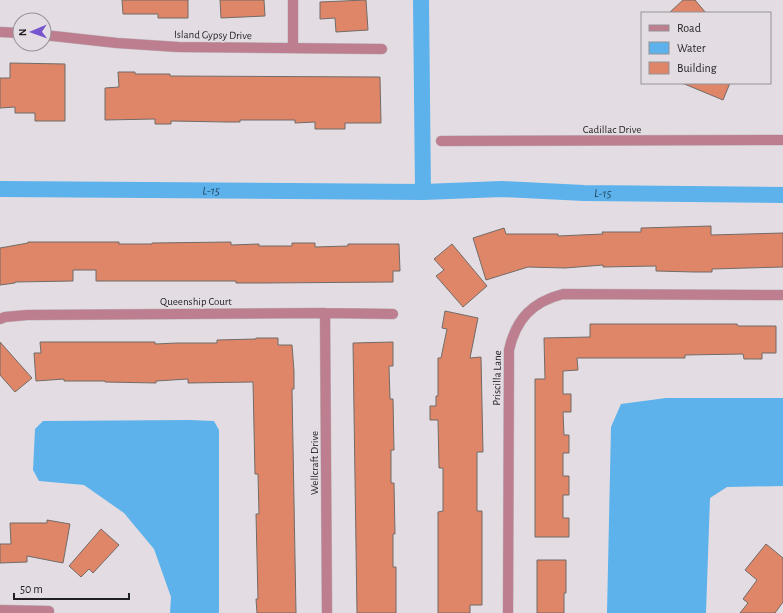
<svg xmlns="http://www.w3.org/2000/svg" width="783" height="613" font-family="'Alegreya Sans',sans-serif">
  <style>
    .water { fill: #5db2ec }
    .lines { fill: none; stroke-linecap: round; stroke-linejoin: round }
    .canal { stroke: #5db2ec; stroke-width: 16 }
    .building { fill: #de8667; stroke: #736b69 }
    .street-casing { stroke: #c0bbc0; stroke-width: 11 }
    .street { stroke: #bd7f8f; stroke-width: 10 }
    .labels { text-anchor: middle; dominant-baseline: central; stroke-width: 3.5; stroke-linejoin: round; paint-order: stroke }
    .street-label { font-size: 11px; fill: #221f22; stroke: #e3dde3 }
    .water-label { font-size: 12px; font-style: italic; fill: #1e415a; stroke: #e3dde3 }
  </style>
  <rect width="100%" height="100%" fill="#e3dde3"/>
  <path class="water" d="M666,398H783V486L727,487L710,498L706,613H607L611,427L621,404Z
    M190,420L214,421L219,430V613H170L171,597L154,549L124,513L84,485L39,481L33,470L35,429L43,421Z"/>
  <g class="lines">
    <g class="canal">
      <path d="M421,0L423,192"/>
      <path id="s1" d="M0,189L423,192L502,189L584,193L783,195"/>
    </g>
  </g>
  <path class="building" d="M122,0H188V18H158V14H123Z
    M220,0H264L265,16L221,18Z
    M366,0L368,30L336,32L335,18L320,19V2Z
    M683,0H695L706,13H669Z
    M10,63L65,64V121H35V113H15V107L0,108V78H10Z
    M118,72H135V74H170V76L380,77L381,123H345V129H315V122L295,123V120H240V122H226L171,121V124H155V119L105,120V88L119,87Z
    M682,83H730L723,100Z
    M711,226V235L783,233V267L712,269V272H694L656,271V266L603,267V265L565,268L528,267L486,280L473,238L504,228L506,234H558V236L603,234L602,232H641V228Z
    M28,242H119V244H152V243L231,242V245L259,244V246H292V243H315V247L348,246V244H399L400,271H393V282L264,283H236V281H96V270H73V281L15,282V283L0,285V248L28,243Z
    M452,244L487,286L463,307L436,276L444,270L434,259Z
    M445,311L478,318L470,358L481,357L483,452H477V511H482V605H470V613H438V512L443,511V468H439L438,420H430V406H436V396H438V358H441L447,329L442,328Z
    M590,324H737L738,326H776V353H762V359H744L743,354L685,355V358H577L578,370L563,371V394H571V412H563L564,435H569V453H563V476H569V495H563V518H569V537H535V379H545L544,338L590,337Z
    M256,338H278V345H292L294,371V389H292L296,613H257L256,599H258L256,514H259L258,474H255L253,382L188,383V379L156,381V383L105,382V381H64V379L36,381L34,353H41L40,342H155V344L177,343H217V340L256,339Z
    M0,342L32,378L15,392L0,375Z
    M393,342V366H389L390,399H393L394,450H391V483H394L395,534H393V567H396V613H357L353,343Z
    M47,520L70,524L63,563L27,556V562L0,563V544H11L10,523H47Z
    M101,529L119,545L93,573L89,569L81,577L69,566Z
    M766,544L783,558V602L775,613H740L748,603L743,599L757,580L745,570Z
    M537,560H566V593H564V613H537Z"/>
  <g class="lines">
    <g class="street-casing">
      <path id="street" d="M293,0V48
        M0,32L20,33
        M44,35L117,43L178,47L382,49
        M441,141L783,140
        M325,313L327,613
        M0,319L5,317L27,315L325,313L393,314
        M0,610L49,611
        M508,613L509,350C516,319 532,302 563,294L783,295"/>
    </g>
    <use href="#street" class="street"/>
  </g>
  <g class="labels">
    <g class="street-label">
      <text transform="translate(213 35) rotate(1)">Island Gypsy Drive</text>
      <text x="612" y="129">Cadillac Drive</text>
      <text x="196" y="301">Queenship Court</text>
      <text transform="translate(497 378) rotate(-89)">Priscilla Lane</text>
      <text transform="translate(314 463) rotate(-90)">Wellcraft Drive</text>
    </g>
    <g class="water-label">
      <text stroke="none"><textPath href="#s1" startOffset="211">L-15</textPath></text>
      <text stroke="none"><textPath href="#s1" startOffset="603">L-15</textPath></text>
    </g>
  </g>
  <rect x="641" y="12" width="130" height="72" fill="#e3dde3" stroke="#969196"/>
  <rect x="649" y="25" width="20" height="6" fill="#bd7f8f" stroke="#969196"/>
  <text x="677" y="32" font-size="12" fill="#221f22">Road</text>
  <rect x="649" y="42" width="20" height="12" fill="#5db2ec" stroke="#969196"/>
  <text x="677" y="52" font-size="12" fill="#221f22">Water</text>
  <rect x="649" y="62" width="20" height="12" fill="#de8667" stroke="#969196"/>
  <text x="677" y="72" font-size="12" fill="#221f22">Building</text>
  <g transform="translate(32 32) rotate(268)"><circle r="19" fill="#e3dde3" stroke="#969196"/>
  <path d="M0-3L7 15L0 10L-7 15Z" fill="#7755cf"/>
  <text y="-6" font-size="11" font-weight="bold" text-anchor="middle" fill="#221f22">N</text>
  </g>
  <path d="M14 593v6h115v-6" fill="none" stroke="#221f22" stroke-width="2"/>
  <text x="20" y="593" font-size="12" fill="#221f22" stroke="#e3dde3" stroke-width="3" paint-order="stroke">50 m</text>
</svg>
